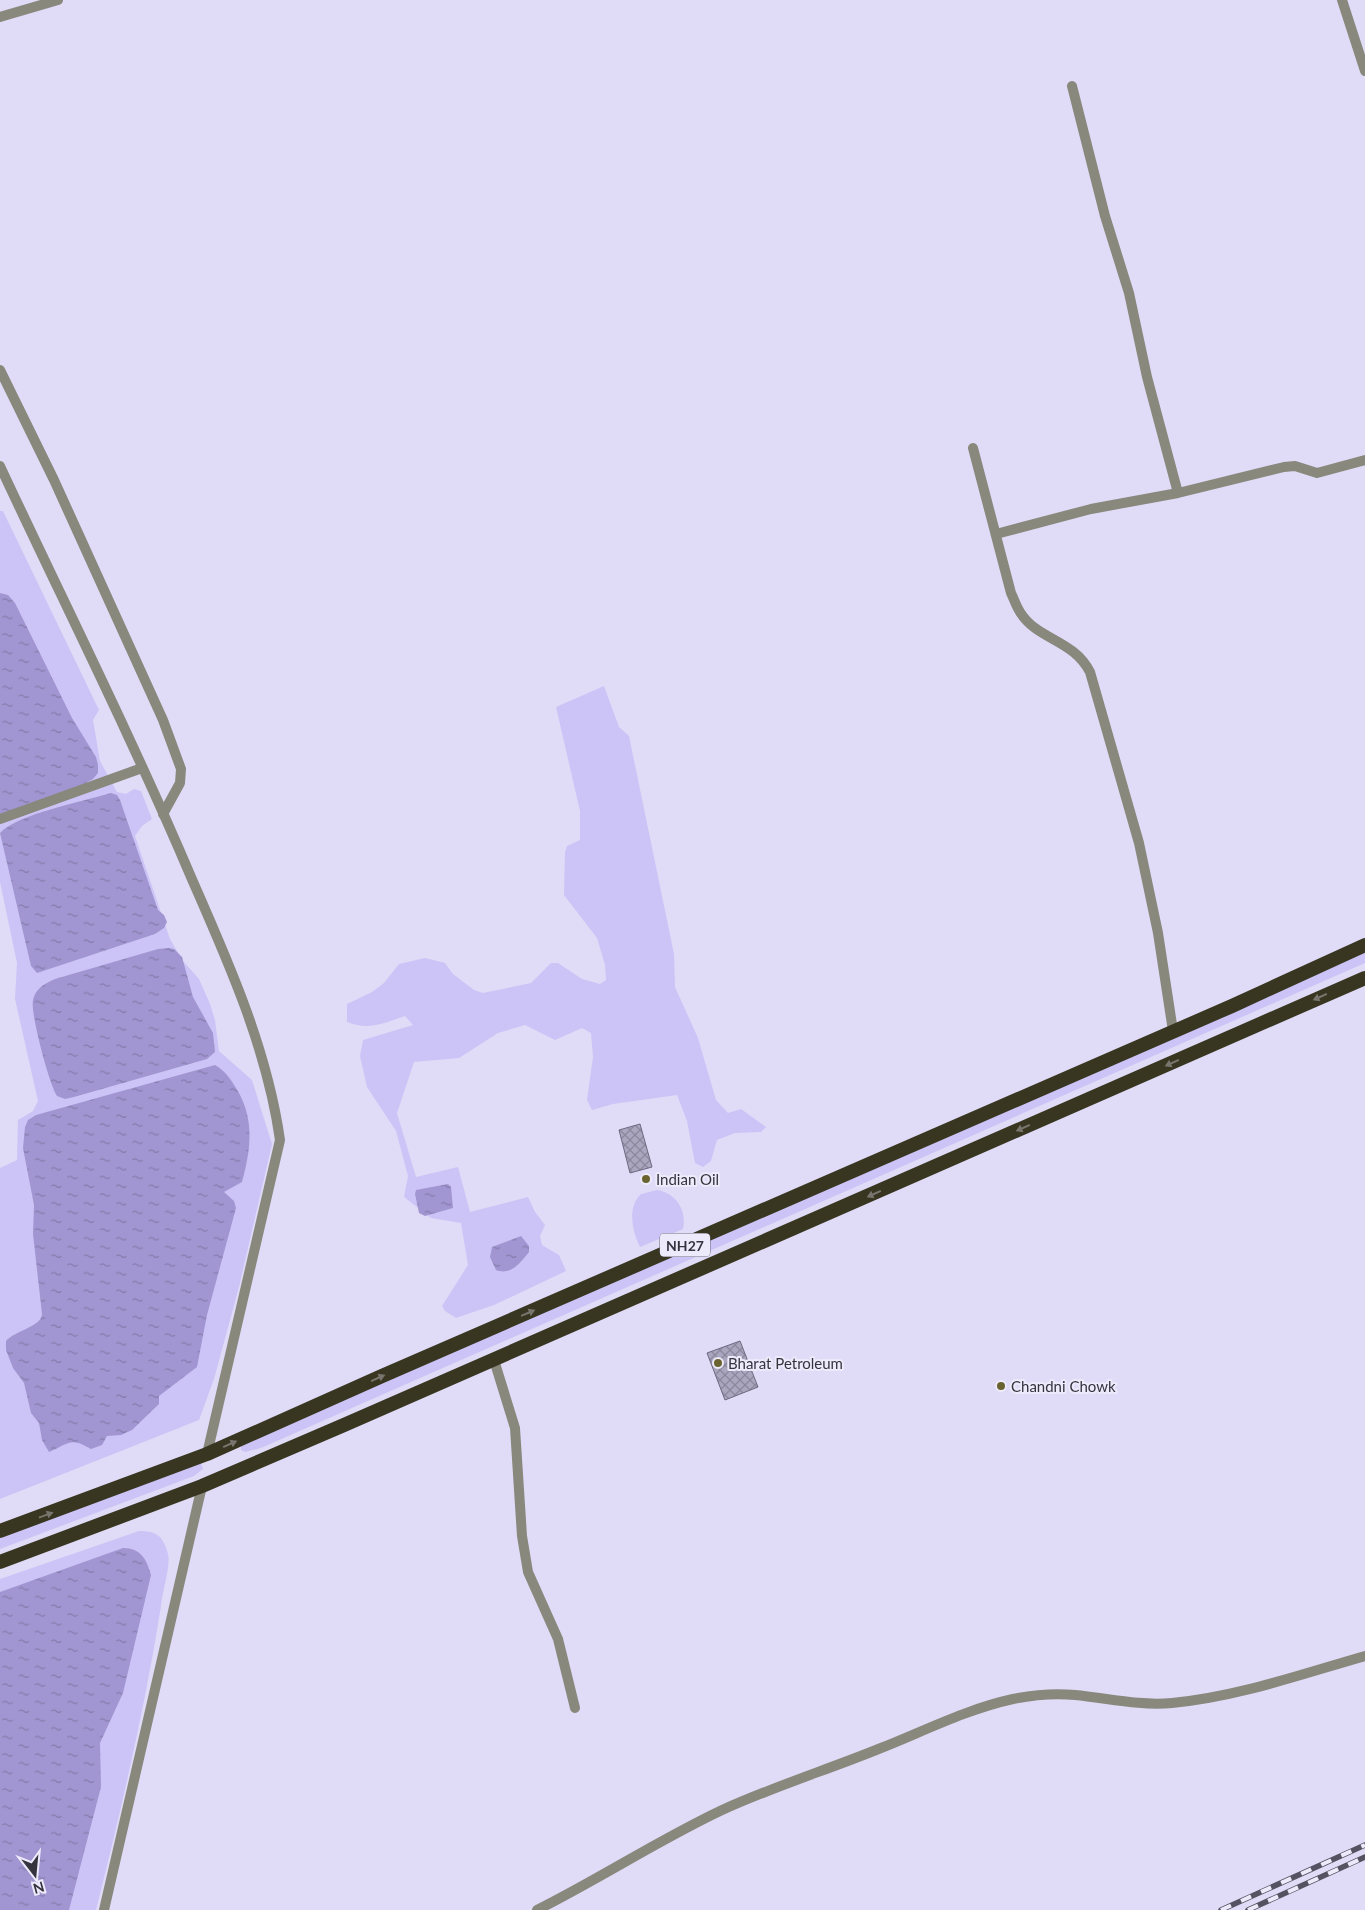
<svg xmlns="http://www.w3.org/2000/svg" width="1365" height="1910" font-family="Lato,sans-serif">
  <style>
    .green { fill: #ccc4f6 }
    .water { fill: url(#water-ripples) }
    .building { fill: url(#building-cross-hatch); stroke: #6d6981 }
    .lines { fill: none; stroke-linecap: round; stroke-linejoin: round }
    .minor { stroke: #89887d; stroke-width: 10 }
    .tertiary { stroke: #89887d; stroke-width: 10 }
    .trunk { stroke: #383620; stroke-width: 14 }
    .rail-casing { stroke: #555361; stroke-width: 5.5 }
    .rail { stroke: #edebfb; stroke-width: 4; stroke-dasharray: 11; stroke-linecap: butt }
    .oneway { fill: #77756d }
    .poi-dot { fill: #6a6330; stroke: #edebfb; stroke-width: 2 }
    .labels { text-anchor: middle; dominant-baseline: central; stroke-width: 4; stroke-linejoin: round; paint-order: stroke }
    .shield { fill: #edebfb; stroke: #6c6a77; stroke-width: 1 }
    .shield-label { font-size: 14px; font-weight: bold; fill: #35333e }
    .poi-label { font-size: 15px; fill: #35333e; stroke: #edebfb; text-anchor: start }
  </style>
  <defs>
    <pattern id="water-ripples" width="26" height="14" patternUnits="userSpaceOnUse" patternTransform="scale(1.25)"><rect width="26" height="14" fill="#a196d1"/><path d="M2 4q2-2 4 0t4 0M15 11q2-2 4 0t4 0" fill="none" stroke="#847bab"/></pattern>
    <pattern id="building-cross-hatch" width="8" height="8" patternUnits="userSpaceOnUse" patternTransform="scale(1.25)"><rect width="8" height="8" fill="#aaa6c0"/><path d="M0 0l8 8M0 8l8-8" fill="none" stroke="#8b889d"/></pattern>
  </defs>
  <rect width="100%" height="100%" fill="#e0dcf7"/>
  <path class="green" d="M0,511H3L99,710L93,720L100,761L117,792L126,794L134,789L141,791L152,819L142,826L135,836L170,939L183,961L199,979L210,1004L215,1020L219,1051L252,1080L272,1144L239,1287L214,1379L199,1420L0,1499V1168L17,1160L18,1120L33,1111L38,1101L15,999L17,963L0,882Z
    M604,686L619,727L629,736L674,954L675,987L698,1038L716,1100L728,1113L741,1109L766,1127L761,1132L735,1133L717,1140L711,1161L703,1167L695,1163L687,1121L677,1095L613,1104L592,1110L587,1100L593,1057L591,1033L582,1028L555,1040L525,1025L498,1033L459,1058L414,1062L397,1113L416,1177L458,1167L470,1212L528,1197L535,1212L545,1225L540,1236L542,1245L559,1255L566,1271L494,1305L456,1318L445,1311L442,1306L468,1265L461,1223L431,1218L404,1197L408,1176L396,1131L367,1087L360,1056L363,1040L413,1025L405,1016C385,1023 368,1031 347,1022V1004L372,992L384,983L399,964L425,958L445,963L453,974L474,990L483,993L531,983L551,963H558L582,979L600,984L606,980L605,965L597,938L564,895L565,852L567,846L580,840V811L556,707Z
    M1365,950V963L261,1448L245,1452L241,1450V1445Z
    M657,1190C676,1193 687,1210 683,1229L640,1247C632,1231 627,1207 641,1194Z
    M201,1463L203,1469L194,1476L0,1549V1537Z
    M139,1531C156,1531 163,1535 168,1554C171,1565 162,1593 161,1606C145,1708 121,1810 96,1910H0V1579Z"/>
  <path class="water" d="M0,593L8,595L15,603L72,718L96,757L98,765V773L93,779L80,786L0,816Z
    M111,793L117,795L120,800L158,910L164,915L167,922L164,928L155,934L37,973L31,966L0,833C17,814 85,801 111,793Z
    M169,948L174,949L182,957L193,997L213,1033L215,1052L207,1059L74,1097L65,1099L57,1096C49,1084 30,1012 33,1000C36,988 44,984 55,979L158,949Z
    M215,1065C225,1071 230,1078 236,1088C255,1118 251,1149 242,1182L224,1192L234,1201L236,1208L207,1315L197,1367L159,1396V1404L132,1430L121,1435L107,1436L102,1445L91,1449C70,1437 70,1443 49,1452L42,1440L39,1423L31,1413L24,1383L13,1368L6,1350V1341C16,1330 41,1327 42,1314L33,1234L34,1205L23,1148L25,1127L28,1120L36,1115Z
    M448,1184L451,1187L453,1208L425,1216L419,1213L415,1194L416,1190Z
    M521,1236L529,1246V1252C521,1262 511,1276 496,1270L490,1257L492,1247Z
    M123,1548C141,1548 147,1560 151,1575L123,1693L100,1743L101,1787L69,1910H0V1592Z"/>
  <path class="building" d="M640,1124L652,1167L630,1173L619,1130Z
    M740,1341L758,1387L725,1400L707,1353Z"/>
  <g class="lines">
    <path class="minor" d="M1342,0L1365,71
      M0,17L58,0
      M1072,86L1105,216L1129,293L1147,377L1178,493
      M0,370L54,480L163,720L181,769L180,783L163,814
      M973,448L1011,593C1014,599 1016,606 1020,612C1037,640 1073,639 1090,672L1139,843L1158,933L1173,1031
      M996,534L1091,509L1178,493L1284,467L1295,466L1317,473L1365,460
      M0,819L142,768
      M494,1360L515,1428L522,1536L528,1572L558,1639L575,1708
      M104,1910L202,1486
      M537,1910C599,1879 657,1841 720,1811C772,1787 827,1770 881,1748C924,1731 967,1709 1013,1699C1033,1695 1055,1693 1075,1695C1107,1698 1139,1706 1172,1703C1237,1697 1302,1674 1365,1656"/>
    <path class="tertiary" d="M0,466C64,603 132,738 191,877C228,961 267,1048 280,1140L207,1454"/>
    <path class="trunk" d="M0,1531L207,1454L382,1376L1232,1006L1365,945
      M0,1562L202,1486L344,1425L1365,978"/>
    <g class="rail-casing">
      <path id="rail" d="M1221,1910L1365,1845
        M1248,1910L1365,1857"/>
    </g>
    <use href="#rail" class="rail"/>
  </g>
  <defs><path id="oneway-solid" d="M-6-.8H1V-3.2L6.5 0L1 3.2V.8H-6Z" transform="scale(1.25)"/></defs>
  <g class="oneway">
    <use href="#oneway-solid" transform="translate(1320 997) rotate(156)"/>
    <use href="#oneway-solid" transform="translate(1172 1063) rotate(156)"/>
    <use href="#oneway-solid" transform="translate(1023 1128) rotate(156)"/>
    <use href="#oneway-solid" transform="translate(874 1194) rotate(156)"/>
    <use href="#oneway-solid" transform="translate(528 1313) rotate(-23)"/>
    <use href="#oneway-solid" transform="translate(378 1378) rotate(-24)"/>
    <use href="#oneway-solid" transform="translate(230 1444) rotate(-24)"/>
    <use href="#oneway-solid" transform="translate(46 1515) rotate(-20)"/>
  </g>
  <g class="poi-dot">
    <circle cx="646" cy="1179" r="5"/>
    <circle cx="718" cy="1363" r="5"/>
    <circle cx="1001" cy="1386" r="5"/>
  </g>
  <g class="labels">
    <rect class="shield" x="660" y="1233.5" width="50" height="23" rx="4"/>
    <g class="shield-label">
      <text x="685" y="1245">NH27</text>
    </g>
    <g class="poi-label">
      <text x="656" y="1179">Indian Oil</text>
      <text x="728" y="1363">Bharat Petroleum</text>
      <text x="1011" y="1386">Chandni Chowk</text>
    </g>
  </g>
  <g transform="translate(35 1875) rotate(164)" stroke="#edebfb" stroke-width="4" paint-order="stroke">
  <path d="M0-4L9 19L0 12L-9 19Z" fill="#35333e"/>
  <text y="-8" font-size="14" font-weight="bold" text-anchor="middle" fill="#35333e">N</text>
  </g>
</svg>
